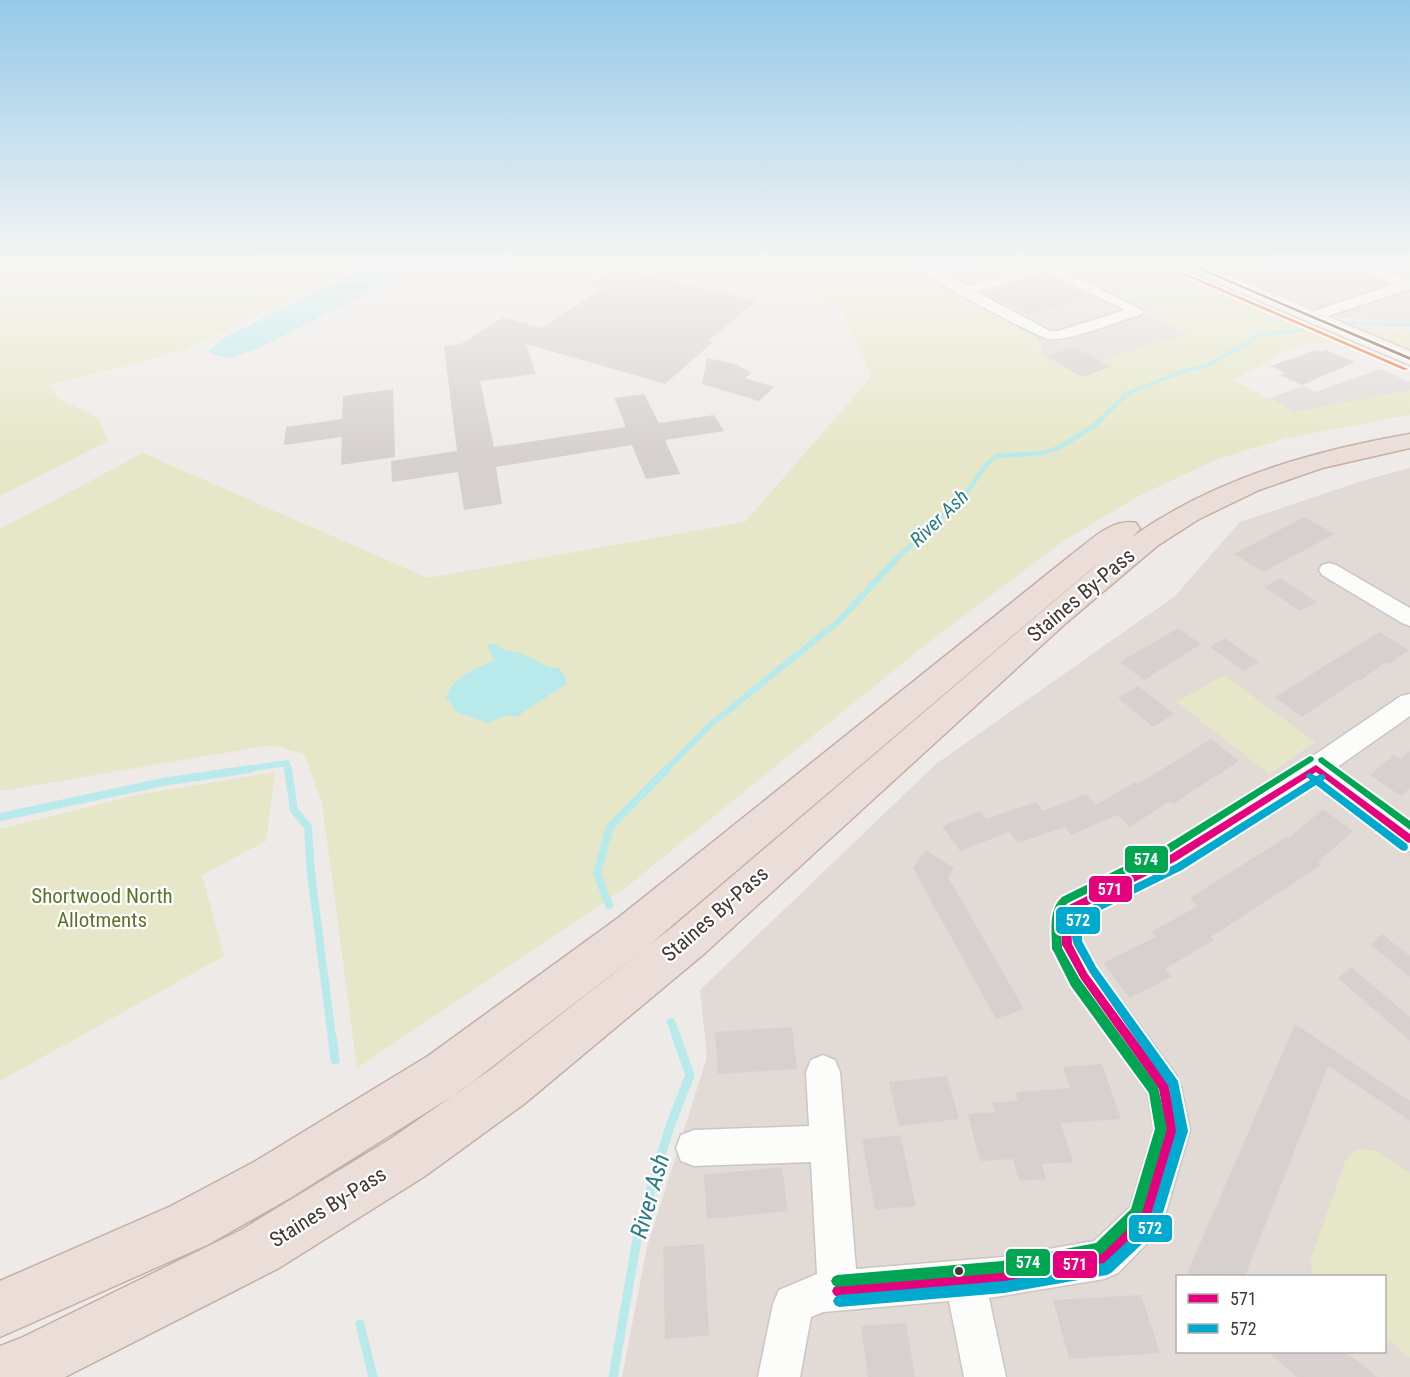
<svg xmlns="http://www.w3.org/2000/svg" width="1410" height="1377" font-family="'Roboto Condensed',sans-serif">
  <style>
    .residential { fill: #e2dad4; fill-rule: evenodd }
    .green { fill: #e6e7c8 }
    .parking { fill: #dfdbd8 }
    .water { fill: #b8e9eb }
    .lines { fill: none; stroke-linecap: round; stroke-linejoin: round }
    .stream-far4 { stroke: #b8e9eb; stroke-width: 4 }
    .stream-far3 { stroke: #b8e9eb; stroke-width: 4.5 }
    .stream-far2 { stroke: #b8e9eb; stroke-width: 6 }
    .stream-far1 { stroke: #b8e9eb; stroke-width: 8 }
    .stream { stroke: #b8e9eb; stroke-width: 9 }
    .building { fill: #d6d1ce }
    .street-casing { stroke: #cac6c3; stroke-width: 3 }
    .secondary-casing { stroke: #cfc6bf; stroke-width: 3 }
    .highway-casing { stroke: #c5aea3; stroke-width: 3 }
    .street { fill: #fcfcfb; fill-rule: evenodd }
    .secondary { fill: #f6f1ed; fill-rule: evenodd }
    .highway { fill: #ebded9; fill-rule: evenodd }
    .bus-1-casing { stroke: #fff; stroke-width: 4 }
    .bus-2-casing { stroke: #fff; stroke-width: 4 }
    .bus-3-casing { stroke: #fff; stroke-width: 4 }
    .bus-4-casing { stroke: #fff; stroke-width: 4 }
    .bus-5-casing { stroke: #fff; stroke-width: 4 }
    .bus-1 { fill: #e5007d; fill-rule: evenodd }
    .bus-2 { fill: #00a9ce; fill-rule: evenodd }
    .bus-3 { fill: #00a651; fill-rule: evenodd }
    .bus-4 { fill: #7a4b2a; fill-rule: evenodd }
    .bus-5 { fill: #f26522; fill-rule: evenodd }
    .bus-dot { fill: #433834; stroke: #fff; stroke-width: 2 }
    .labels { text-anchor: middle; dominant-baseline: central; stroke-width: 4.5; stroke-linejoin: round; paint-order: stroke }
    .water-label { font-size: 20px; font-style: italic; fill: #2a7c84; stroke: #fff }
    .near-street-label { font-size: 21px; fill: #433834; stroke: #fff }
    .near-park-label { font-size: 21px; fill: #5e732a; stroke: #fff }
    .near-water-label { font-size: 24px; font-style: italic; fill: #2a7c84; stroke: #fff }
    .line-badge { stroke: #fff; stroke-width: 2 }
    .badge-label { font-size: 16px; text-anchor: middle; font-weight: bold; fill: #fff }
  </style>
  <rect width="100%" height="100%" fill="#eeeae7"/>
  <path class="residential" d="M903,263H973L1011,282L1057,270L1188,334L1102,361L1112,367L1082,377L1043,355L1041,347L1034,335Z
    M1206,263H1410V323L1336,317Z
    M1410,468V1377H622L647,1247L707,1057L700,990L936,764L1175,596L1240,522L1365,480ZM1178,1276H1384V1352H1178Z"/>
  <path class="green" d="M0,263H362L183,350L122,367L48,384L58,398L98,418L108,441L0,496Z
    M709,263H903L1034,335L1043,355L1082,377L1112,367L1101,361L1187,334L1057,270L1083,263H1173L1352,340L1297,346L1233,380L1294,411L1410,390V415L1286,438L1217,459L1135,498L1062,542L934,638L624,889L357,1068L322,803L304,754L272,745L0,791V529L143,453L428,578L745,522L872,376L837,304L713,276L702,269Z
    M973,263H1052L1000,277Z
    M1355,328L1410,330V350Z
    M1224,675L1315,742L1269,774L1177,702Z
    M275,772L266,841L202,875L224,956L0,1081V829L136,795Z
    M1362,1149L1379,1152L1410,1173V1358L1385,1337L1384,1276H1314L1310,1262L1346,1159L1353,1152Z"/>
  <path class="parking" d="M1380,369L1410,382V390L1294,412L1269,398L1303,386L1315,392Z"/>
  <path class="water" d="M372,263H413L395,272V278L259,348L228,358L208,352L222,339Z
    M495,643L502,649L520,653L547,666L559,668L565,676L566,684L516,717L507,715L488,723L456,712L446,697C453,676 476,669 494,660L487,645Z"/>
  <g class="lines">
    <path class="stream-far4" d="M1339,325L1354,323L1410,325
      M1126,394L1175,374L1208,365L1248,343L1257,335L1328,327"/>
    <path class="stream-far3" d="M895,560L967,492L987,464L997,456L1044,453L1060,447L1094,426L1128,393"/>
    <path class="stream-far2" d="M241,770L287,763L288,770
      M666,770L709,726L839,621L897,558"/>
    <path class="stream-far1" d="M288,769L294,810L308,827L311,873L332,1038
      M0,817L163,782L250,769
      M609,905L597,873L610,827L667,769
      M671,1022L677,1038"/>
    <path class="stream" d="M332,1036L335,1060
      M360,1324L373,1377
      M613,1377L639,1228L670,1126L690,1075L676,1036"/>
  </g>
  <path class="building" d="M615,268L756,301L708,341L713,342L665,384L526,344L536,374L480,381L494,447L626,427L614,398L644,394L659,423L714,415L724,431L665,440L680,474L646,479L632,445L496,467L502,504L464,510L458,472L392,482L391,461L457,451L444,346L461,344L503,317L541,328L604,288L589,284Z
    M1046,277L1090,298L1029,315L987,293Z
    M1074,347L1111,367L1082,377L1046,356Z
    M1315,350L1320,352L1326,350L1355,362L1302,385L1280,375L1285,373L1271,366Z
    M707,358L736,364L751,373L745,378L774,387L759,401L702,384Z
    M393,389L395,457L341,465L342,437L284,445L286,427L342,419L343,396Z
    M1304,517L1335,534L1263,572L1234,554Z
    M1280,578L1317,602L1300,611L1264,587Z
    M1178,628L1201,644L1144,680L1120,662Z
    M1379,632L1409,650L1389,664L1386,662L1361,680L1359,679L1302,717L1275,697Z
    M1225,638L1259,662L1244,671L1210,647Z
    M1138,686L1174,714L1153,727L1118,698Z
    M1211,739L1239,761L1173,804L1170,801L1130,827L1118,815L1071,835L1065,827L1018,843L1009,832L960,851L942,826L980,811L986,819L1036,802L1043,811L1086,794L1096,805L1135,782L1138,784Z
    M1410,751V788L1401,796L1370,775L1394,755L1400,759Z
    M1323,809L1353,831L1318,862L1321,865L1211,937L1214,940L1165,969L1171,977L1130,998L1103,963L1156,937L1151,932L1198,906L1190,898L1288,836L1289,838Z
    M926,850L954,868L948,877L1024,1009L996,1019L913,868Z
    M1382,934L1410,956V977L1371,945Z
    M1351,967L1410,1017V1041L1338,978Z
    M1295,1024L1410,1101V1121L1328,1066L1245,1276H1186Z
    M792,1027L797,1069L718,1074L715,1032Z
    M1102,1064L1121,1119L1061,1123L1073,1162L1042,1164L1046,1179L1019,1181L1013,1159L980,1161L968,1114L995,1112L992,1103L1018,1101L1016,1092L1070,1088L1063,1067Z
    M947,1076L959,1119L899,1126L889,1082Z
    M900,1135L916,1206L875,1210L862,1139Z
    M782,1167L788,1211L707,1219L704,1175Z
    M704,1244L709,1335L665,1339L663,1247Z
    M1141,1295L1160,1353L1069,1359L1053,1300Z
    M906,1323L915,1377H868L861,1326Z
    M1268,1352H1346L1377,1377H1297Z"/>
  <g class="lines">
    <g class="street-casing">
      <path id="street" d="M908,263H924L967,286L1052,263H1069L1068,267L1060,269L1144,311L1142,314C1118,321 1072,341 1049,339C1039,339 915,271 908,263ZM1047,272L1125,310L1058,331H1050L977,292Z
        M1344,263H1362L1410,280V289L1315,320H1305L1303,317L1305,314L1395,284Z
        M1329,563L1336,565L1410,608V626L1402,623L1322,575L1319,570L1322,565Z
        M1410,694V716L1336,768L1410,823V851L1400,848L1315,782L1183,867L1082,918V942L1095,965L1176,1075L1181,1087L1190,1130L1164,1219L1158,1232L1118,1273L1104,1279L989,1298L1006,1377H964L949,1301L823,1312L811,1317L800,1377H758L773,1304L779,1290L817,1274L811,1162L694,1166L681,1161L676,1148L681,1135L694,1130L809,1126L806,1072L811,1060L823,1055L835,1060L840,1072L856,1269L1003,1257L1094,1241L1130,1207L1154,1130L1148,1094L1073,987L1056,956L1052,945L1051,923L1059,899L1163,849L1282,777L1401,696Z"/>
    </g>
    <g class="secondary-casing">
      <path id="secondary" d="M1177,263H1201L1410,351V365L1180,267Z"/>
    </g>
    <g class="highway-casing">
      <path id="highway" d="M1410,434V448L1322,468L1259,490L1199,519L1157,546L1066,623L705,953L524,1104L425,1176L279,1268L65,1377H0V1346L21,1338L241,1230L389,1140L490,1070L646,948L462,1090L290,1198L209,1244L0,1337V1281L171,1206L254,1162L428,1056L618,918L1070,556C1088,543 1112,517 1136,523L1140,529L1132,537C1214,479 1312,451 1410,434ZM1100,562L675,925L648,946L1090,570Z"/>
    </g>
    <use href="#street" class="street"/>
    <use href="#secondary" class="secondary"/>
    <use href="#highway" class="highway"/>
    <g class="bus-1-casing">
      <path id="bus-1" d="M1316,765L1410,834V843L1407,842L1316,772L1176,861L1074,912L1071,923L1072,944L1087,973L1168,1083L1178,1130L1149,1223L1108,1263L1104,1265L1003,1283L838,1297L834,1295L832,1291L834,1287L838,1285L1003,1271L1101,1253L1140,1215L1166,1130L1159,1089L1081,979L1064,948L1062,945C1062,929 1061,921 1067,906L1170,855Z"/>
    </g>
    <g class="bus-2-casing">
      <path id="bus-2" d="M1310,773L1316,776L1322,774L1325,775L1326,777L1323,781L1407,844L1408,847L1407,850L1404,851L1401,850L1316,785L1182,870L1083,919L1082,924V941L1096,967L1178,1081L1188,1131L1158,1229L1111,1273L1107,1275L1004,1293L839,1307L835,1305L833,1301L835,1297L839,1295L1004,1281L1104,1263L1149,1221L1176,1131L1169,1087L1090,973L1074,945C1070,935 1072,923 1076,913L1176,864L1310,780L1306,776L1307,774Z"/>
    </g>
    <g class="bus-3-casing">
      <path id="bus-3" d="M1310,756L1313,757L1314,759L1313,761L1171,852L1068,903L1064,907L1061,921L1062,948L1079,978L1158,1087L1159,1091L1167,1129L1142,1213L1140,1217L1103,1253L1099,1255L1002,1273L837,1287L833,1285L831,1281L833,1277L837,1275L1002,1261L1096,1243L1131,1209L1155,1129L1149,1093L1071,986L1054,952L1052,949C1052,931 1048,910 1062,897L1165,846Z
        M1322,757L1410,821V830L1319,762L1318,760L1319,758Z"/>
    </g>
    <g class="bus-4-casing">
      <path id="bus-4" d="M1184,263H1189L1410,357V360Z"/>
    </g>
    <g class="bus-5-casing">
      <path id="bus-5" d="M1181,272H1183L1408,369L1404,370L1181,274Z"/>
    </g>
    <use href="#bus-1" class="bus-1"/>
    <use href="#bus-2" class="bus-2"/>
    <use href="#bus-3" class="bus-3"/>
    <use href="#bus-4" class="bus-4"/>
    <use href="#bus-5" class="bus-5"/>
  </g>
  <linearGradient id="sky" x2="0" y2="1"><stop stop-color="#95c9e9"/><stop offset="0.58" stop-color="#f7f6f4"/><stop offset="1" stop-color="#f7f6f4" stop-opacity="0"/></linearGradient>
  <rect width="1410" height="456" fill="url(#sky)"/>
  <circle class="bus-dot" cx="959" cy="1271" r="5"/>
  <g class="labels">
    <g class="water-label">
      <text transform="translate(939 518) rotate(-44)">River Ash</text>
    </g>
    <g class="near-street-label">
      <text transform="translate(1081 595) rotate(-40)">Staines By-Pass</text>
      <text transform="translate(715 914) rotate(-41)">Staines By-Pass</text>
      <text transform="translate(328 1207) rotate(-32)">Staines By-Pass</text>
    </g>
    <g class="near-park-label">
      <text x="102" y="896">Shortwood North<tspan x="102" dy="24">Allotments</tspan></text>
    </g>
    <g class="near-water-label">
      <text transform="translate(650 1196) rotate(-74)">River Ash</text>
    </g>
  </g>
  <g class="line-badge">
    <rect x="1124" y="845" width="45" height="29" rx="6" fill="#00a651"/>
    <rect x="1088" y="875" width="45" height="28" rx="6" fill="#e5007d"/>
    <rect x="1055" y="906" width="46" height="29" rx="6" fill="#00a9ce"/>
    <rect x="1128" y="1214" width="45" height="29" rx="6" fill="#00a9ce"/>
    <rect x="1005" y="1248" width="46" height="29" rx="6" fill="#00a651"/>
    <rect x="1052" y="1250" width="46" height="29" rx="6" fill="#e5007d"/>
  </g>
  <g class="badge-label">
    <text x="1146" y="865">574</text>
    <text x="1110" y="895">571</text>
    <text x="1078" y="926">572</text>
    <text x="1150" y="1234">572</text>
    <text x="1028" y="1268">574</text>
    <text x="1075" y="1270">571</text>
  </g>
  <rect x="1176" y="1275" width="210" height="78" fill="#ffffff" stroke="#b4afae" stroke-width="1.5"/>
  <rect x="1188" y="1294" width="30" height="9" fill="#e5007d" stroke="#b4afae" stroke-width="1.5"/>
  <text x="1230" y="1305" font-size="18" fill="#433834">571</text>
  <rect x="1188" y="1324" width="30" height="9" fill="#00a9ce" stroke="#b4afae" stroke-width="1.5"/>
  <text x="1230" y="1335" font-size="18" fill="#433834">572</text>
</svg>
